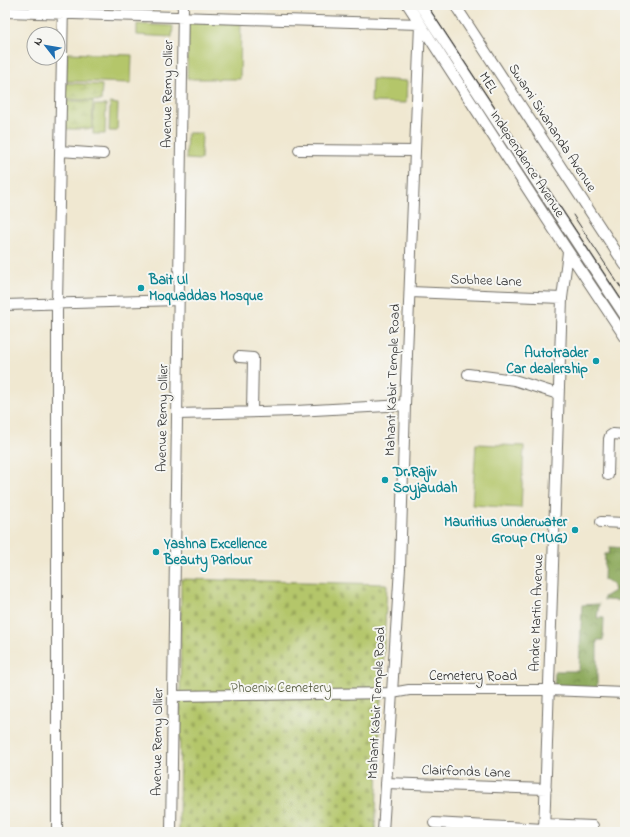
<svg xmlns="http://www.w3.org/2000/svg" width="630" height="837" font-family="'Indie Flower',sans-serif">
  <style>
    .grass { fill: #b4c66a; stroke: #70784a }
    .forest { fill: url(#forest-crowns); stroke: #5d6b44 }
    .wetland { fill: url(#wetland-marsh); stroke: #70784a }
    .cemetery { fill: url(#cemetery-stones); stroke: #70784a }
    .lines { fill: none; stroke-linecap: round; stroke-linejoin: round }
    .minor-casing { stroke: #706d65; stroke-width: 12 }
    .minor { stroke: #fff; stroke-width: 10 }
    .tram { stroke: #2b2b2b; stroke-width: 1 }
    .culture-dot { fill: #0f9aa8; stroke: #f6f6f2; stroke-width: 1.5 }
    .labels { text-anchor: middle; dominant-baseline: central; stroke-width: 4; stroke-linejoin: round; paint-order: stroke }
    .street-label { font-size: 14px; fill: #2b2b2b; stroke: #f6f6f2 }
    .culture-label { font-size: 14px; font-weight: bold; fill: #0d838f; stroke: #f6f6f2; text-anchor: start }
    .park-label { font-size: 14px; fill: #545a3e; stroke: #f6f6f2 }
  </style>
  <defs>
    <pattern id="forest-crowns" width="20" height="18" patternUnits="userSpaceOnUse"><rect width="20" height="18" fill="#8fab5e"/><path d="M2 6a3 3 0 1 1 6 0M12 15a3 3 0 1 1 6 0" fill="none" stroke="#758b4e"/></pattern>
    <pattern id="wetland-marsh" width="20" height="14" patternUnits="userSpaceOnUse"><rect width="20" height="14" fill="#b4c66a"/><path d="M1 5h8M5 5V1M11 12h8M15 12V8" fill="none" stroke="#9baa5c"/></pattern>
    <pattern id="cemetery-stones" width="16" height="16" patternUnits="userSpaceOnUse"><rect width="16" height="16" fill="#b4c66a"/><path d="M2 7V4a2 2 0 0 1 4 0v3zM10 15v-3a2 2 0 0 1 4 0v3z" fill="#9baa5c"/></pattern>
  </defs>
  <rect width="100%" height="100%" fill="#f6f6f2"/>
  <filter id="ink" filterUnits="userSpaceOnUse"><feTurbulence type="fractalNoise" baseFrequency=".025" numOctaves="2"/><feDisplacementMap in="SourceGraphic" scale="8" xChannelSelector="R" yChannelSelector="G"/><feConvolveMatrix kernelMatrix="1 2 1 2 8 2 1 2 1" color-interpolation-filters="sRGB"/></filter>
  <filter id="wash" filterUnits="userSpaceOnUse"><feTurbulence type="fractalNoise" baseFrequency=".012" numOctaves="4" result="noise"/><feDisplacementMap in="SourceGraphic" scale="16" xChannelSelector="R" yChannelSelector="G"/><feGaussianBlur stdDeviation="0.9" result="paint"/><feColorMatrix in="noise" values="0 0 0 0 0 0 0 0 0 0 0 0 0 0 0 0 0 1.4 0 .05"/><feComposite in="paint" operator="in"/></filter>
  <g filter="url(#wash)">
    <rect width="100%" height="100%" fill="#f0e8d1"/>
    <path class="grass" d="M188,22H241L240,79H187Z
      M137,24L173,26L172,37L137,35Z
      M67,53L132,55L131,83L66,81Z
      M372,79L407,81L406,103L371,102Z
      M110,103L118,104L117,131H109Z
      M94,105H106L105,134H93Z
      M187,133H202L201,160L186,159Z
      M476,444L524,446L521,508L472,505Z"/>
    <path class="forest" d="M610,547L625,548V601L604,600V597L614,591L612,583L604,580L605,554H609Z
      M599,604L597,618H604L603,640H597V689L554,687L555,671H579L582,605Z"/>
    <path class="wetland" d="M66,83L102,85L101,101L65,99Z
      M65,101H93L92,129H64Z"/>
    <path class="cemetery" d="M181,579L387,584L375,832H179Z"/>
  </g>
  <g filter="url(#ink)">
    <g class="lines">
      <g class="minor-casing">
        <path id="minor" d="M408,5L554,230L625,337
          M420,5L625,316
          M455,5L625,265
          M5,12L420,24L405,405L400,568L383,832
          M299,150L415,151
          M60,151L103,154
          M410,292L562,298
          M5,305L178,300
          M239,357L253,358L252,412
          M468,374L514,380L558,394
          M177,414L296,411L405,405
          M608,475L609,439L610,436L613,434L625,435
          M601,522L625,523
          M173,696L392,693L409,690H549L625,693
          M386,783L546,789
          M434,823L544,829
          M544,824L593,826
          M57,832V303L63,5
          M171,832L183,5
          M544,832L562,298L568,252"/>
      </g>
      <use href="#minor" class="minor"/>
      <path class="tram" d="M427,5L625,305
        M573,215L625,294"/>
    </g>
  </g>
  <g class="culture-dot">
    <circle cx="141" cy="288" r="4"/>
    <circle cx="596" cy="361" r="4"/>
    <circle cx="385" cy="480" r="4"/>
    <circle cx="575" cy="530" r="4"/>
    <circle cx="156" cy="552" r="4"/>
  </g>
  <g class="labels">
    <g class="street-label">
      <text transform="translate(488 83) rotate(57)">MEL</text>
      <text transform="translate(168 94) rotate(-89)">Avenue Remy Ollier</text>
      <text transform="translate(552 128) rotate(57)">Swami Sivananda Avenue</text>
      <text transform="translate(527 164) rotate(57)">Independence Avenue</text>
      <text transform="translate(486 281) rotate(2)">Sobhee Lane</text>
      <text transform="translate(393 380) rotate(-88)">Mahant Kabir Temple Road</text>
      <text transform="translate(163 418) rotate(-89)">Avenue Remy Ollier</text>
      <text transform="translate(537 613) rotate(-88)">Andre Martin Avenue</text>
      <text x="473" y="676">Cemetery Road</text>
      <text transform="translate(377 703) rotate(-87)">Mahant Kabir Temple Road</text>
      <text transform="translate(158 742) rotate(-89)">Avenue Remy Ollier</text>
      <text transform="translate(466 772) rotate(2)">Clairfonds Lane</text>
    </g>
    <g class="culture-label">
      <text x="149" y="280">Bait Ul<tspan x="149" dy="16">Moquaddas Mosque</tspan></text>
      <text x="588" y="353" text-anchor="end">Autotrader<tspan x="588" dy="16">Car dealership</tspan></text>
      <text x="393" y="472">Dr.Rajiv<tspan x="393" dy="16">Soyjaudah</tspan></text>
      <text x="567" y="522" text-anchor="end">Mauritius Underwater<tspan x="567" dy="16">Group (MUG)</tspan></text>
      <text x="164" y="544">Yashna Excellence<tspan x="164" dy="16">Beauty Parlour</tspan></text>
    </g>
    <g class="park-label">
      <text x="281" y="688">Phoenix Cemetery</text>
    </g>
  </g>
  <rect width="630" height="837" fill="none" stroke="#f6f6f2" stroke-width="20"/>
  <g transform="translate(46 46) rotate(301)"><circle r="19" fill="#f6f6f2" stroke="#a5a5a2"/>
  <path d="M0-3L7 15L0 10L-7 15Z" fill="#1f6fb2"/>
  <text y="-6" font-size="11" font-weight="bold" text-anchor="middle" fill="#2b2b2b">N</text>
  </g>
</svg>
